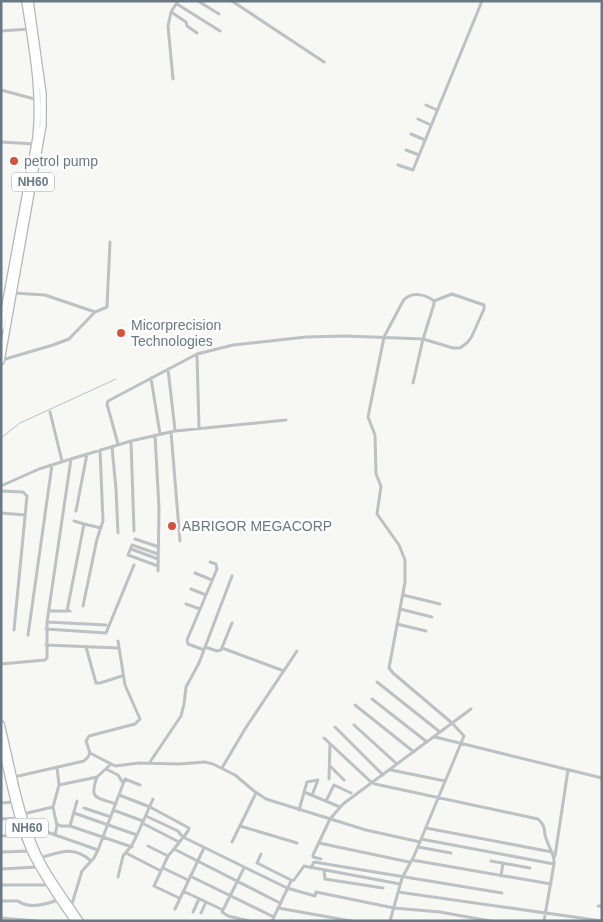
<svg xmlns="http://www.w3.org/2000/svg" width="603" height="922" font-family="Helvetica,sans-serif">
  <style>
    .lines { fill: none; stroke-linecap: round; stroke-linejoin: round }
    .stream { stroke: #b5c1c4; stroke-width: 1 }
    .trunk-casing { stroke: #b2b6b9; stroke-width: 8 }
    .minor { stroke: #bcc1c4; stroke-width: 3 }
    .trunk { stroke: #fff; stroke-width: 5.5 }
    .poi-dot { fill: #d0553b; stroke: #fff; stroke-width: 2 }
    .labels { text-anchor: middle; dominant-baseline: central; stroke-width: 5; stroke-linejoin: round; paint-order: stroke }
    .shield { fill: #fff; stroke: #96a0a8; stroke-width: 1 }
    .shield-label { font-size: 12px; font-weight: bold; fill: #697882 }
    .poi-label { font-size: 14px; fill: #697882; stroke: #fff; text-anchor: start }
  </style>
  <rect width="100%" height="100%" fill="#f7f7f4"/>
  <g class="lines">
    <path class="stream" d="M1,438L20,423L116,379"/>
    <g class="trunk-casing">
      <path id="trunk" d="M1,328L36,138C41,91 32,47 25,1
        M1,361L43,125V94L30,1
        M1,724C11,764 18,808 34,846C45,873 64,897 80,921
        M1,745C10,781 16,819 31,852C43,877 59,899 74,921"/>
    </g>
    <path class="minor" d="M198,1L219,14
      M232,1L324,62
      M177,4L220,31
      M171,12L186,22L187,26L197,33
      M1,31L29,29
      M173,79L168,26L171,12L178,1
      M1,90L38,100
      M426,105L437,110
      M418,119L431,125
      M411,134L425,140
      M1,142L35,144
      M406,150L419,155
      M398,165L413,170L482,1
      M14,293L45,295L95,312
      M197,354L199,428
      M2,360L53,345L69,339L95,312L107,307L110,242
      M168,369L175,430
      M151,378L160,434
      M50,412L62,461
      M171,432L180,541
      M155,435L159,508L158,571
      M131,441L134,531
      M118,444L107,404L108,401L197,354L233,345L306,337L346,336L423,339L453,348H460L468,342L472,336L484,309V305L452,294L434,301
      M112,447L116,489L118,533
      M1,486L39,469L71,459
      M1,491L23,492L27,496L14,630
      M76,511L87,454
      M1,513L25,515
      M74,521L84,524
      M135,539L159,547
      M131,549L158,559
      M158,566L128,555L132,545L158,554
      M195,573L212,580
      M191,589L206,595
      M403,595L440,604
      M186,604L200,609
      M83,606L97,539L103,521L100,450
      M400,609L432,617
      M49,611H70
      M67,611L84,524L101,528
      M47,622L106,625
      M397,624L426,631
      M46,629L106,633L134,565
      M28,635L52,465
      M118,641L125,685L140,719L135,724L89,736L86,741L90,753L115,766L139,763L179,764L205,762L213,764L235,775L254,791L266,799L366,830L420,842
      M46,645L118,648
      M86,647L96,683H100L122,676
      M205,647L217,651L221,650L232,623
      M222,648L284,671
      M204,650L188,644L187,640L217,569L216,564L210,562
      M1,664L45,660L47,658V622L71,459L131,441L175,431L286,420
      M377,682L440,732
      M372,699L427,742
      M355,705L414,752
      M354,725L397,764
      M335,727L383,775
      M435,737L602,778
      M324,738L371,782L375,784L538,819C548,828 542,831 547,841C550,850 555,855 554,864
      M150,762L181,716L184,704L186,687L199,663L232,576
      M330,766L344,780
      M222,768L245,729L297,651
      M106,769L118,775L123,783
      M391,770L445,781
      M14,777L84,761L88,757L90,753
      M97,777C89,800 96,797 116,804
      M329,779L330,744
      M59,785L97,777L110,765
      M304,792L340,807
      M119,795L150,807L189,828L188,831L174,849
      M326,801L334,785L351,793
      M1,803L15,802
      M84,808L111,817
      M113,810L143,821
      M299,810L307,782L318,780L312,795
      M74,813L137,835L153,799
      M23,814L53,807
      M146,816L178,831L181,835
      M1,819L18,818
      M142,823L179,842
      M57,824L61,826H70L77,801
      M70,826L132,847
      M240,826L297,843
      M426,828L552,852
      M29,831H44L98,850L125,779L140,785
      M55,835L57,826L53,807L59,785L57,767
      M1,836L24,835
      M183,837L287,888L315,896L316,892L394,908L440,912L490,921
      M421,839L554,864L544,921
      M232,842L256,793
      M319,843L409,862
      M148,846L168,856
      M418,847L451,853
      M1,852L31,851
      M126,853L161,871
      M261,854L257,863L291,880
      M555,856L568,770
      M40,858C60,852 74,845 91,861
      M321,859L313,857V855L330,819L343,804L471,709
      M412,860L551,884
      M491,861L530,868
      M163,868L188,880
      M244,868L222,912L228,916L249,921
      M311,868L314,862L502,893
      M1,869L38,867
      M324,871L325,879L383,888
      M190,876L274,917
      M501,876L503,863
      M118,877L123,856L132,845L137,835
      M1,885H48
      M183,891L223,910
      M398,892L602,921
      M179,898L154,886L168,856L174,849L280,903
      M1,901H18C28,909 47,904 58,900
      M598,906H602
      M71,907L82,871L94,858L98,850
      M278,908L351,921
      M175,909L204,848
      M193,912L199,899
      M201,913L206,902
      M1,918L37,921
      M272,921L291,881L294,880L304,866L400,884
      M390,921L402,878L414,856L464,736L452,723L393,673L389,668L405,582V560L399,545L377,514L381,486L376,474L375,435L368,417L384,337L403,301C411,291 425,294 434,301V304L423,339L413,383"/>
    <use href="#trunk" class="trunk"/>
  </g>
  <g class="poi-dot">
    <circle cx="14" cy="161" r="5"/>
    <circle cx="121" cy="333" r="5"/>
    <circle cx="172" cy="526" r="5"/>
  </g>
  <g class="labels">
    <g class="shield">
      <rect x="12" y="172.5" width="42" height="19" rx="4"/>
      <rect x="6" y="818.5" width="42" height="19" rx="4"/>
    </g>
    <g class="shield-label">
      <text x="33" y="182">NH60</text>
      <text x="27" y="828">NH60</text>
    </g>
    <g class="poi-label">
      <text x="24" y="161">petrol pump</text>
      <text x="131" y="325">Micorprecision<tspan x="131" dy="16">Technologies</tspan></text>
      <text x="182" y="526">ABRIGOR MEGACORP</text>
    </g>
  </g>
  <rect width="603" height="922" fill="none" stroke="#697882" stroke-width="5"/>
</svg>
